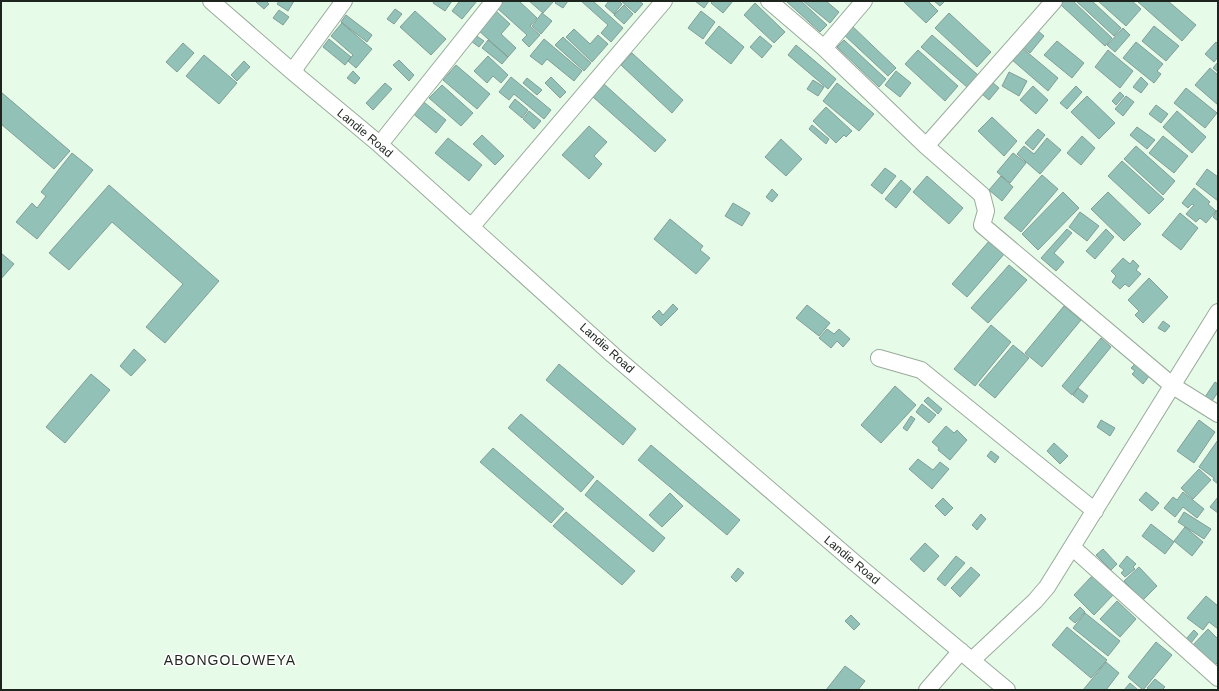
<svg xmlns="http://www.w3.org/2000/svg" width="1219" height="691" font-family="Helvetica,sans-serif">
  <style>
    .building { fill: #92c2b7; stroke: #839d97 }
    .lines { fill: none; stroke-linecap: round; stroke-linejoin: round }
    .minor-casing { stroke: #99ac9b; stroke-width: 18 }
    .minor { stroke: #fff; stroke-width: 16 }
    .labels { text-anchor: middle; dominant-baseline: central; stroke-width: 3; stroke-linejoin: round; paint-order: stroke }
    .street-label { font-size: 12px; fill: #1e251f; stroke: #fff }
    .quarter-label { font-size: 14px; letter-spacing: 1px; fill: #1e251f; stroke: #fff }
  </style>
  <rect width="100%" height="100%" fill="#e7fbe9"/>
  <path class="building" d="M257,1H266L269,4L264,9L256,2Z
    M279,1H294L288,11L277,4Z
    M434,1H452L445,11L433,3Z
    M458,1H477L462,19L452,11L459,2Z
    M504,1H519L537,18L530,26L540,35L529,47L522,40L527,35L497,8Z
    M529,1H554L543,13Z
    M557,1H568L563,8L555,3Z
    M581,1H595L594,2L623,28L611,42L601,33L608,25Z
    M609,1H619L622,4L614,14L605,6Z
    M621,1H639L643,4L635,13Z
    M695,1H709L704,8Z
    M713,1H733L723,13L711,3Z
    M786,1H801L827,25L820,32Z
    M803,1H826L839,12L830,23Z
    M903,1H928L938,11L926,23Z
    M934,1H945L940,6Z
    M1064,1H1073L1112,38L1105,46L1061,5Z
    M1076,1H1092L1121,28L1114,36Z
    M1098,1H1132L1141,9L1126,26Z
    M1137,1H1168L1196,25L1182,41Z
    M755,3L785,32L774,43L744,15Z
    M624,5L633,14L624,24L614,15Z
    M395,9L402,14L394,24L387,19Z
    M279,10L289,17L283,25L273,18Z
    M415,11L446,39L431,55L400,27Z
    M496,11L510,24L501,34L516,48L508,57L478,30Z
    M701,11L715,22L703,39L688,28Z
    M542,13L552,21L541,34L532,26Z
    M949,13L991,52L977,67L935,28Z
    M346,15L372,35L367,42L341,22Z
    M342,23L372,49L356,68L348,61L353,55L331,36Z
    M850,24L896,68L888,76L842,33Z
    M719,26L744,47L731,64L705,43Z
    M1154,26L1179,46L1166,61L1142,41Z
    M1123,28L1130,35L1115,52L1107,45Z
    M574,29L590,44L598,35L608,44L592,62L566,37Z
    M1037,30L1044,36L1030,53L1023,47Z
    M475,35L484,41L479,47L471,41Z
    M932,35L978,75L967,87L921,47Z
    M760,36L772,46L762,58L750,47Z
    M563,37L591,63L584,71L555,45Z
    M329,39L351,57L345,65L323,47Z
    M544,39L582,71L574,81L547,59L542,65L530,56Z
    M488,40L508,57L502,64L482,48Z
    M844,40L886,79L879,87L837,47Z
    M1057,41L1084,63L1072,78L1044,55Z
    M1136,42L1163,64L1157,71L1161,74L1154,83L1123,58Z
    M1216,42L1218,44V57L1214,62L1205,54Z
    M183,43L194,53L177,72L166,62Z
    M796,45L836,79L828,89L788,55Z
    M1021,47L1058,78L1048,91L1011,59Z
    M918,50L958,86L945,101L905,64Z
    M1108,50L1133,71L1120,88L1095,67Z
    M632,53L683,100L672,113L621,65Z
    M204,55L237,83L219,104L186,76Z
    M488,56L508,75L501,83L493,76L487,83L474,71Z
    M399,60L414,75L409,81L393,65Z
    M244,61L250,67L237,81L231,75Z
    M1218,62V72L1213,68Z
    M456,65L490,94L477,109L443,80Z
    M1210,68L1218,75V105L1195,85Z
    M353,71L360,78L355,84L347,78Z
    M896,71L911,83L900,97L885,85Z
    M1009,72L1027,81L1019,96L1002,86Z
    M511,77L551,110L544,119L514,94L509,100L499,92Z
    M551,77L566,92L560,98L545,83Z
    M1141,77L1148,84L1141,93L1133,87Z
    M527,78L542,90L537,95L523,83Z
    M813,80L824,87L818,96L807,89Z
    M992,82L999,88L989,100L982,94Z
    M385,83L392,89L373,110L366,103Z
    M837,83L874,114L859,131L823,101Z
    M604,84L666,140L655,152L593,97Z
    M442,85L473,113L461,126L429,98Z
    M1033,86L1048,100L1036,114L1020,100Z
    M1076,86L1082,92L1067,109L1060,103Z
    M1186,88L1217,113L1205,128L1174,103Z
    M1,92L70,151L54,169L1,124Z
    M1120,92L1124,96L1116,105L1112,101Z
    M1087,96L1115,123L1099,139L1071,112Z
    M1126,96L1134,102L1123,116L1115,109Z
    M420,99L446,120L436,133L410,111Z
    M515,99L528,110L522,118L509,107Z
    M1156,105L1168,114L1161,123L1149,114Z
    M826,107L852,131L846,137L844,135L836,143L813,121Z
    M529,111L541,121L534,129L523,119Z
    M1177,111L1206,137L1192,153L1163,127Z
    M992,117L1017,141L1004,156L978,131Z
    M812,125L829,139L826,144L809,129Z
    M589,126L607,142L594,156L602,164L589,179L562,155Z
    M1137,127L1155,140L1147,149L1130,135Z
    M1038,129L1045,135L1033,150L1025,143Z
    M482,135L504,156L495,165L473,144Z
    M1082,136L1095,148L1081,165L1067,153Z
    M1163,136L1188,156L1174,173L1149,153Z
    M448,138L482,165L469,181L435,153Z
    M1047,138L1061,150L1040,174L1017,154L1024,146L1034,154Z
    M781,139L802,159L786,176L765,157Z
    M1136,146L1175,181L1163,195L1124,159Z
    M72,153L93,170L37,239L16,222L32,203L37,208L46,196L41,192Z
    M1013,153L1026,163L1010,183L997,172Z
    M1122,161L1164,199L1149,214L1108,176Z
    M885,168L896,176L882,194L871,185Z
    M1207,169L1218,177V201L1196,184Z
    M1042,175L1058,189L1021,232L1004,218Z
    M927,176L963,208L949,224L913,192Z
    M1001,176L1013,187L1002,201L989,190Z
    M901,180L911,189L896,208L885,199Z
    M109,185L219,281L165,343L146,327L183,284L112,222L69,270L49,253Z
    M1194,188L1210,202L1208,204L1216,211L1206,223L1200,218L1196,222L1186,214L1194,205L1192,204L1188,208L1182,203Z
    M772,189L778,195L772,202L766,197Z
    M1063,192L1079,208L1038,250L1022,234Z
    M1108,192L1141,224L1124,241L1091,209Z
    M733,203L750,213L742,226L725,216Z
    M1217,210H1218V221L1213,217Z
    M1080,212L1099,226L1087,241L1069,227Z
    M1180,213L1198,228L1181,250L1162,235Z
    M670,219L703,246L700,250L710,258L696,274L654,239Z
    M1067,229L1072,233L1054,253L1064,262L1056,271L1041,258Z
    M1106,229L1114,237L1095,259L1086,251Z
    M990,240L1005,253L967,297L952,284Z
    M1,253L14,264L1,279Z
    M1123,258L1130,264L1133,260L1139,266L1136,270L1141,274L1129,287L1125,284L1120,289L1112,282L1116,276L1111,271Z
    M1009,265L1027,280L988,323L971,308Z
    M1149,278L1168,297L1143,323L1135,315L1139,311L1128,300Z
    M673,304L678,309L661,326L652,317L659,310L663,315Z
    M807,305L830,323L819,336L796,318Z
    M1064,306L1081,320L1042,367L1025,353Z
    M1163,321L1170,326L1165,332L1158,328Z
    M991,325L1011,342L975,386L954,369Z
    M827,329L834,334L839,329L850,339L843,347L837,341L831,348L819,338Z
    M1101,338L1111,347L1072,395L1062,386Z
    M1013,345L1029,358L995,398L979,385Z
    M134,349L146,360L131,376L120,366Z
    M1136,363L1150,375L1143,384L1132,374L1135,371L1131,368Z
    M559,364L636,429L623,445L546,380Z
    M91,374L110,390L65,443L46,427Z
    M1215,382L1218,384V392L1212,401L1205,397Z
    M895,386L916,405L881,443L861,425Z
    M1078,388L1088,396L1083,403L1073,395Z
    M928,397L942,409L938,414L924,401Z
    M922,404L936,415L929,423L916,412Z
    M521,414L594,477L581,492L508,428Z
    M911,416L915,419L907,431L903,428Z
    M1101,420L1115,428L1110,436L1097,427Z
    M1199,420L1215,432L1194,463L1177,451Z
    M946,426L954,433L957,430L967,440L950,460L938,450L939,448L932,442Z
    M1218,440V484L1213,480L1214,478L1199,467Z
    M1054,443L1068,456L1060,464L1047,451Z
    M651,445L740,520L727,535L638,460Z
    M493,448L564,509L551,523L480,462Z
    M991,451L999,457L995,463L987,456Z
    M918,459L933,470L940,462L949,469L932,489L909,469Z
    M1199,469L1211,480L1193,499L1181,488Z
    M597,480L665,538L653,552L585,495Z
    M1146,492L1159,503L1152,511L1139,500Z
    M1183,492L1204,509L1197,518L1183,507L1175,517L1164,508L1173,497L1177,500Z
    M670,493L683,506L662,527L649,515Z
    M1218,497V513L1210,507Z
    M943,498L953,508L945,516L935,506Z
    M566,512L635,571L622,585L553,526Z
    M1184,512L1211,529L1204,539L1178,522Z
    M981,514L986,519L977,530L972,525Z
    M1151,524L1174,542L1165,554L1142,536Z
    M1185,527L1203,542L1192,556L1174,541Z
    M925,543L939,556L924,572L910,559Z
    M1103,549L1117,564L1111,570L1096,555Z
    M956,556L965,563L945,586L937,579Z
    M1127,556L1136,564L1133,567L1135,569L1125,577L1121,573L1124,570L1119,566Z
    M971,567L980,575L960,597L951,588Z
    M1139,567L1157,586L1143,600L1124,581Z
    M738,568L744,573L736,582L731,577Z
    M1092,576L1113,595L1094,615L1074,595Z
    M1206,596L1218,606V629L1209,622L1203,630L1187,618Z
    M1117,601L1136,619L1120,637L1100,619Z
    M1080,607L1085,612L1075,623L1069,618Z
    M1085,613L1120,641L1108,656L1073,628Z
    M851,615L860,624L854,630L845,621Z
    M1067,627L1107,660L1091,678L1052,645Z
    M1208,629L1218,639V662L1213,667L1192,646Z
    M1194,630L1198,634L1191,643L1186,639Z
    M1156,642L1172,655L1143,690L1128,677Z
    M1106,662L1119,673L1106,690H1083Z
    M845,666L865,681L858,690H826Z
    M1155,679L1165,687L1162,690H1149L1147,688Z
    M1130,683L1138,690H1124Z"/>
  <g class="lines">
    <g class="minor-casing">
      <path id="minor" d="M211,1L294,73L378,143L613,355L855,563L1007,690
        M769,1L824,48L926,146
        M1054,1L926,146L982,195L986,211L982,225L1173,386L1218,414
        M824,48L864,1
        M294,73L297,65L344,1
        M378,143L384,139L494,1
        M472,226L664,1
        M879,358L921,370L1095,511
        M1072,547L1218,678
        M972,660L1035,601L1047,587L1218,312
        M927,690L961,651"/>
    </g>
    <use href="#minor" class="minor"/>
  </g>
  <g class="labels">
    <g class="street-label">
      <text transform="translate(365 133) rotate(40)">Landie Road</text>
      <text transform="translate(607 348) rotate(42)">Landie Road</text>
      <text transform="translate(852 560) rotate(40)">Landie Road</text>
    </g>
    <g class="quarter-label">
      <text x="230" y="660">ABONGOLOWEYA</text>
    </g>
  </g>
  <rect width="1219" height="691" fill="none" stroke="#1e251f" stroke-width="4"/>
</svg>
